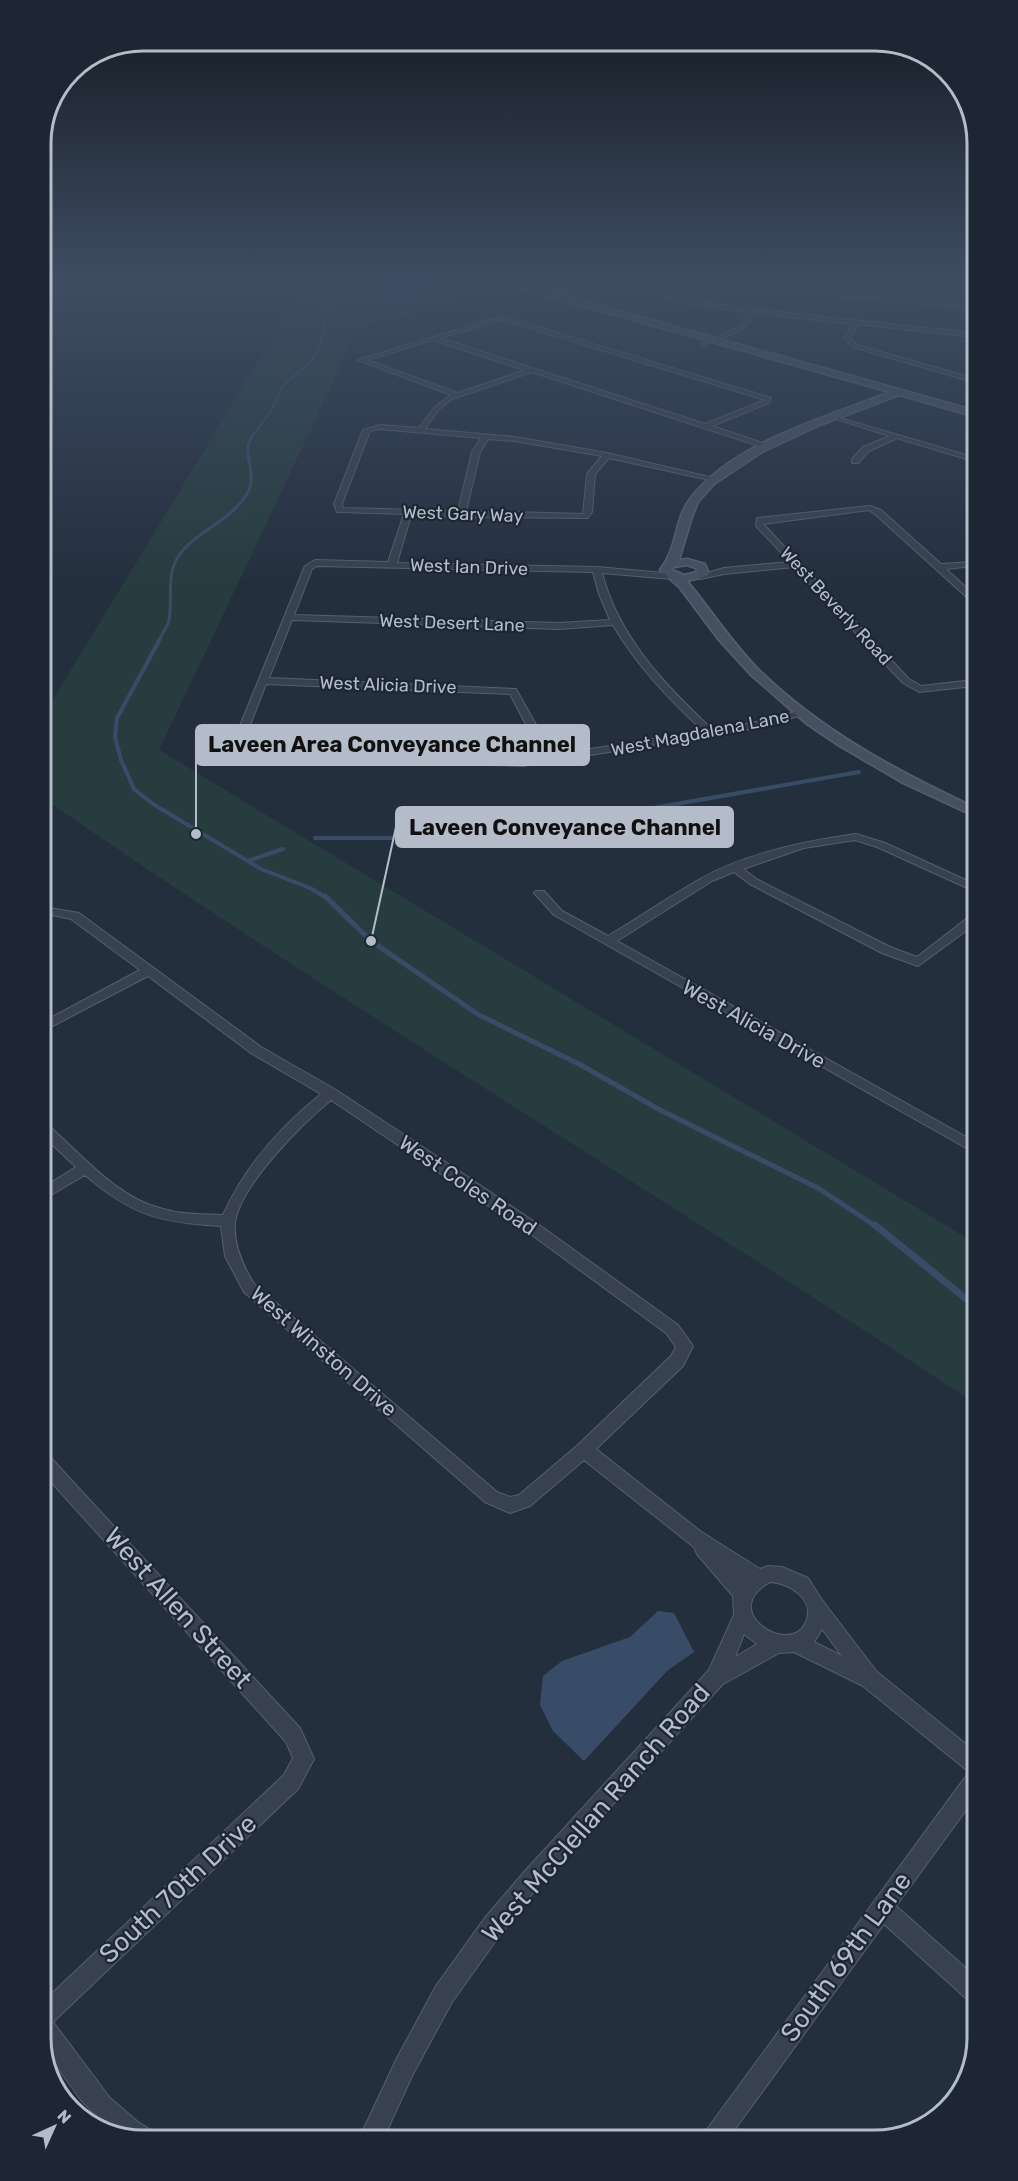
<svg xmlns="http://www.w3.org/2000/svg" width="1018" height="2181" font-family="Rubik,sans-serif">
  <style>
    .green { fill: #263c3f }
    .water { fill: #394c67 }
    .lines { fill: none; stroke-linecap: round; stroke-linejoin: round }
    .stream-far4 { stroke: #394c67; stroke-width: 2 }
    .stream-far3 { stroke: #394c67; stroke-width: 3 }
    .stream-far2 { stroke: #394c67; stroke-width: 4 }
    .stream-far1 { stroke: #394c67; stroke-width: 5 }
    .stream { stroke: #394c67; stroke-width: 7 }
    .street-casing { stroke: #565f6c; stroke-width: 2 }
    .secondary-casing { stroke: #565f6c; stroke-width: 3 }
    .street { fill: #38414e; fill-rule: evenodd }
    .secondary { fill: #465061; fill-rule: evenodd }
    .labels { text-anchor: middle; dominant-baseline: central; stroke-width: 4.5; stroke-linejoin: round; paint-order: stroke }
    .far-street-label { font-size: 18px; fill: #b4bcc9; stroke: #1d2633 }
    .street-label { font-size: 21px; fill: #b4bcc9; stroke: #1d2633 }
    .near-street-label { font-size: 26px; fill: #b4bcc9; stroke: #1d2633 }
    .rim { fill: none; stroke: #b4bcc9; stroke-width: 3 }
    .leader { fill: none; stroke: #b4bcc9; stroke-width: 2 }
    .callout-dot { fill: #b4bcc9; stroke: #1d2633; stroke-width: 2 }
    .callout { fill: #b4bcc9; stroke: #b4bcc9; stroke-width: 2 }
    .callout-label { font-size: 22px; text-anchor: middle; font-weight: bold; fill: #111 }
  </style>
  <rect width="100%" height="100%" fill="#242f3e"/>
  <path class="green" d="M308,279H484L508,286L350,331L356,334L159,750L975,1243L976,1404C667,1198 348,1009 43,798L42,718Z"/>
  <path class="water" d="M385,279C399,279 429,277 437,286L414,292L390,294L382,287Z
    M658,1611L674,1613L694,1652L667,1671L584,1761L553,1731L540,1705L543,1676L562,1661L630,1637Z"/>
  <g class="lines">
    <path class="stream-far4" d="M251,438L271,411L282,387L312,360L320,347L329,301L342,279"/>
    <path class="stream-far3" d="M159,640C162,634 168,626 169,620C173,597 166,576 178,557C195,531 231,521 247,494C259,473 240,453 252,437"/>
    <path class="stream-far2" d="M160,639L117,718L115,737L121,760L134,789L153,804L261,869L310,888L327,898
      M315,838H444L516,832L859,772
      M248,861L283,849"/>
    <path class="stream-far1" d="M325,896L371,941L479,1015L579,1064L660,1110L818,1188L877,1227"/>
    <path class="stream" d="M875,1225L975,1306"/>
    <g class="street-casing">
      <path id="street" d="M575,279L591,282L588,284Z
        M673,279H682L653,290L681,298L734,307L973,333V337L858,324L850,338L857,345L973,378V382L853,347L844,338L852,324L756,313L742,330L703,345V343L738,328L751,313L680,302L644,290Z
        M723,279L973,305V309L774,289Z
        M946,279H972V283L949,281Z
        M502,316L771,398L769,403L712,426L772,446L765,448L532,372L452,399L439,409L425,429L515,437L607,453L718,479L714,481L609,458L595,474L592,512L588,518L461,517L411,515L397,563L597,567L675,574L676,576L672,579L602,573C619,638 665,685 713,730L761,721L803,710L808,713L762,727L523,766L257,758L235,754L233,743L305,566L315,560L388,562L404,514L340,512H337L334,504L363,430L380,425L419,428L435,407L451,395L358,360ZM502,320L765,400L705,424L440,338ZM433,340L525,370L458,393L367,360ZM380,429L481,438L472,452L458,511L343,508L342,504L370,431ZM488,439L515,441L602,456L587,474L583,514L466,511L480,452ZM317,566L593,572L599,594L610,620L559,623L294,615L312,569ZM292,620L559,629L613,625C637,666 669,699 703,731L553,755L516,689L269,678ZM266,684L510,694L543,757L523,760L257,752L244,750L243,743Z
        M833,416L973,457V461L897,438L869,451L858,463H852V459L863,447L890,436L833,418Z
        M870,506L881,510L941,564L973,562V566L946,569L973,594V601L970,600L875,514L869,510L763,524L909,679L921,686L974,680V686L919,692L903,683L794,567L724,574L700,579L696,576L724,568L790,562L756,526L757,518Z
        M856,834L885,843L974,884V891L877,847L855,840L804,848L743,869L758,880L890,947L917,957L970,916H974V925L918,966L882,953L750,884L734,872L712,881L617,941L975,1142V1153L554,915L534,893L536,891H544L562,911L608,936C640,917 670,896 702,878C747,853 805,841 856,834Z
        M43,907L79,913L261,1047L336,1090L453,1167L542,1227L678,1325L693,1346L683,1366L596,1449L700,1531L760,1569L768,1566L782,1567L808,1578L822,1600L877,1672L977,1753V1795L896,1906L977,1978V2004L969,2001L884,1924L730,2136H704L708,2128L969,1772L863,1686L794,1652L779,1653L723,1684L539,1885L500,1935L452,2002L413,2074L383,2139H359L397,2058L436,1986L484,1919L525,1871L709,1670L734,1615L733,1596L697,1554L694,1547L584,1460L530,1506L510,1513L485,1502L244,1292L225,1256L221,1226C160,1223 132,1215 85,1175L44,1199V1187L76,1167L43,1136V1123L48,1125C82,1155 117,1198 163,1209C183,1215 203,1214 223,1215C245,1166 280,1127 321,1094L251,1053L148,976L43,1031V1022L140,970L71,919L43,913ZM331,1100L532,1235L666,1333L676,1347L671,1356L578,1445L519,1495L510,1497L497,1492L254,1284C243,1266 233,1245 235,1223C239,1186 303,1123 331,1100ZM770,1582C790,1583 817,1600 805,1624C789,1656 717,1611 770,1582ZM822,1629L842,1656L814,1642ZM744,1634L757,1644L735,1657Z
        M44,1455L50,1457L300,1728L314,1759L298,1789L53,2022L110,2098L138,2122L154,2132L158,2140H136L112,2131L81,2100L46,2051V1999L284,1775L293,1758L286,1742L44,1474Z"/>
    </g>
    <g class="secondary-casing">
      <path id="secondary" d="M487,279C509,279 529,292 547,292C562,293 581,279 601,279L559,294L973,410V416L899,395L820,425L762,452L714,484L698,502L692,517L679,560L687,559L705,564L709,574L707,576L687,581C712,611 732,643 759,670C820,730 897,771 974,807V816L903,783L838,745L807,724L751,675L719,640L680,588L660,570C678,547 674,520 690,499C733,442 825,418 890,392ZM687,565L696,568L697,572L684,575L672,570L674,567Z"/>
    </g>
    <use href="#street" class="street"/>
    <use href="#secondary" class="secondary"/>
  </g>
  <linearGradient id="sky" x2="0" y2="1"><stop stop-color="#141a22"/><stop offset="0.48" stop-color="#3f4d63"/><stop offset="1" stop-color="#3f4d63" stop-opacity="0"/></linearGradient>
  <rect width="1018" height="585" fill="url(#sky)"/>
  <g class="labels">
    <g class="far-street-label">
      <text transform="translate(463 514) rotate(2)">West Gary Way</text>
      <text transform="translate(469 567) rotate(2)">West Ian Drive</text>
      <text transform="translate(836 606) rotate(47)">West Beverly Road</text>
      <text transform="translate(452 623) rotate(2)">West Desert Lane</text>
      <text transform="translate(388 685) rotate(2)">West Alicia Drive</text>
      <text transform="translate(700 733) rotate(-11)">West Magdalena Lane</text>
    </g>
    <g class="street-label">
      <text transform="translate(754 1024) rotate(29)">West Alicia Drive</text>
      <text transform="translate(468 1185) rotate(34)">West Coles Road</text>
      <text transform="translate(324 1351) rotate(41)">West Winston Drive</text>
    </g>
    <g class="near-street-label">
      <text transform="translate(178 1608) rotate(48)">West Allen Street</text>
      <text transform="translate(596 1813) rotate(-49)">West McClellan Ranch Road</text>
      <text transform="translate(178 1889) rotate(-43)">South 70th Drive</text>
      <text transform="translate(846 1957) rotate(-54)">South 69th Lane</text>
    </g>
  </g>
  <path d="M0 0H1018V2181H0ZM143 51H875A92 92 0 0 1 967 143V2038A92 92 0 0 1 875 2130H143A92 92 0 0 1 51 2038V143A92 92 0 0 1 143 51Z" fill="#1d2633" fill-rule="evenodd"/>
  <path class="rim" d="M143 51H875A92 92 0 0 1 967 143V2038A92 92 0 0 1 875 2130H143A92 92 0 0 1 51 2038V143A92 92 0 0 1 143 51Z"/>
  <path class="leader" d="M196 834L196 745M371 941L396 827"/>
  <g class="callout-dot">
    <circle cx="196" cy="834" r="6"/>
    <circle cx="371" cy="941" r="6"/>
  </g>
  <g class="callout">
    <rect x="196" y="725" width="393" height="40" rx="6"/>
    <rect x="396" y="807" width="337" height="40" rx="6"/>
  </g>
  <g class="callout-label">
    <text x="392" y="752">Laveen Area Conveyance Channel</text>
    <text x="565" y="835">Laveen Conveyance Channel</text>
  </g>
  <g transform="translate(54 2127) rotate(45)" stroke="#1d2633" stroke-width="4.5" paint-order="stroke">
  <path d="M0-4.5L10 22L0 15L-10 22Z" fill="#b4bcc9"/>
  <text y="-9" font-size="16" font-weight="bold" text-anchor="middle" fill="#b4bcc9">N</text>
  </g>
</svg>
